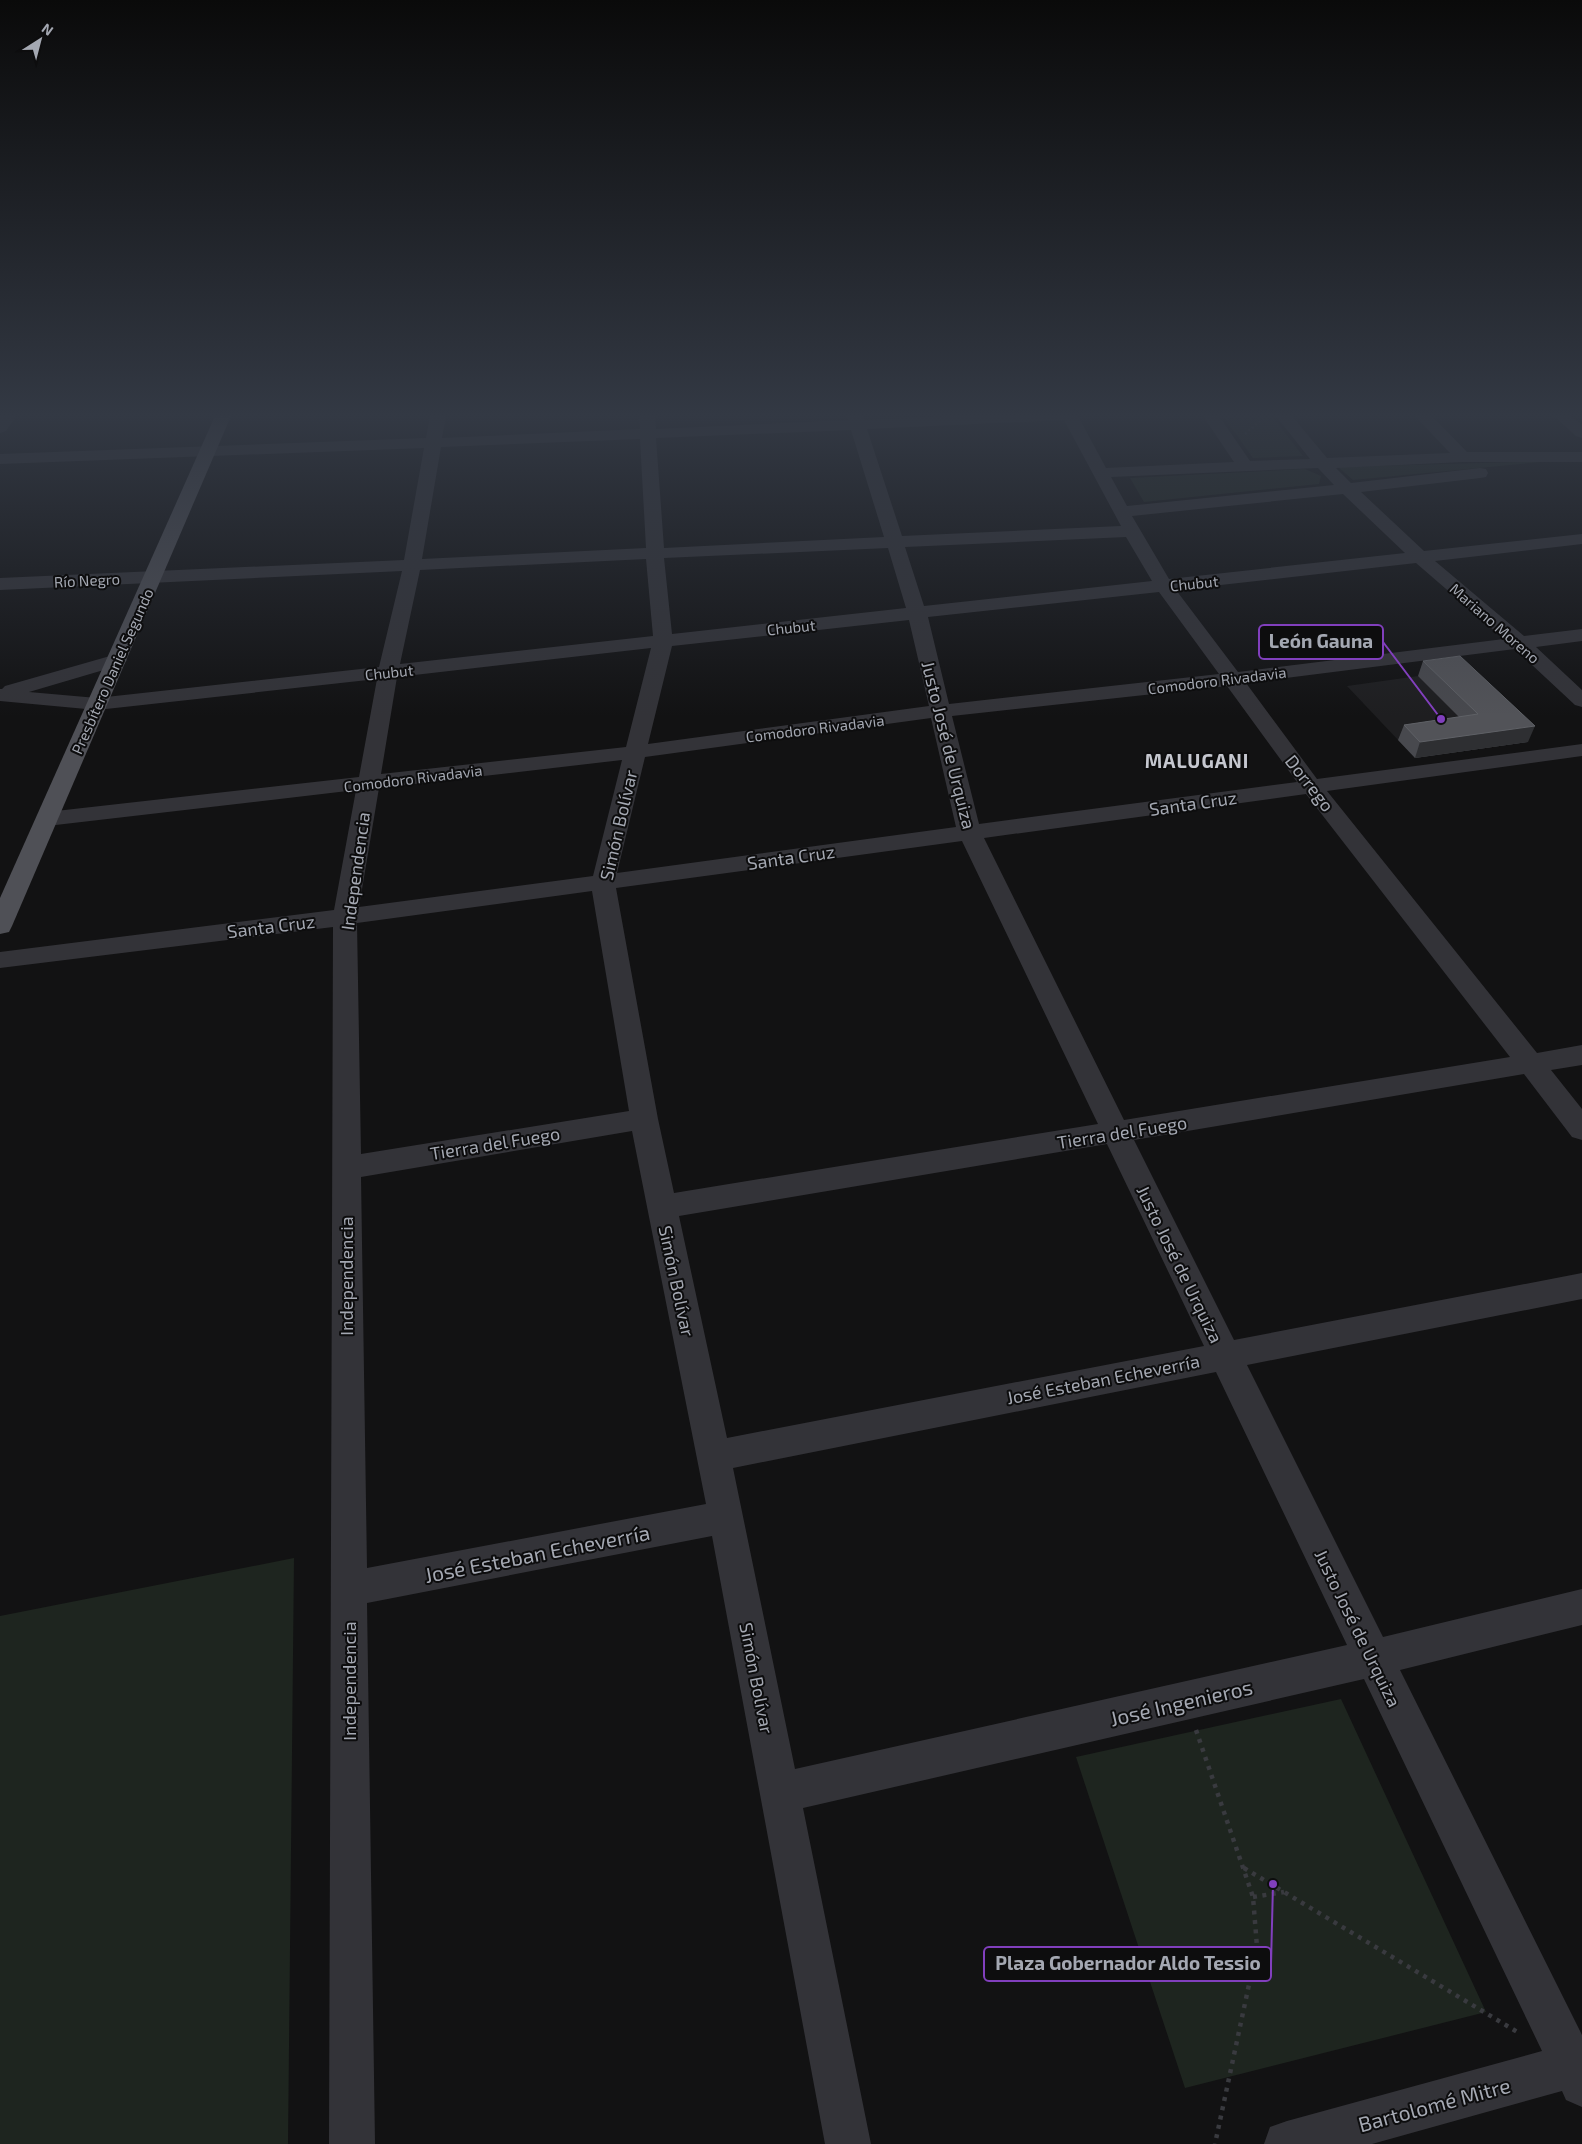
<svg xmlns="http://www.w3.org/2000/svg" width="1582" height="2144" font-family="'Exo 2',sans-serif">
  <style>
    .built { fill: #1e1e20 }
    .green { fill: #1e251f }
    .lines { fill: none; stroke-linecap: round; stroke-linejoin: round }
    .path-far1 { stroke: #393a3f; stroke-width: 2; stroke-dasharray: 2 2.5; stroke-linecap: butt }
    .path { stroke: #393a3f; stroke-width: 4.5; stroke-dasharray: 4 5.5; stroke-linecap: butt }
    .minor { fill: #333338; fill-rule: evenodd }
    .major { fill: #4f5056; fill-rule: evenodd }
    .wall { fill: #48494e }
    .shaded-wall { fill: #2e2f32 }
    .building { fill: #525358; stroke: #5f6166 }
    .labels { text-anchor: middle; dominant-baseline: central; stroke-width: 4; stroke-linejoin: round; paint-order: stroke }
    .far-street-label { font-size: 15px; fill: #a4a8b2; stroke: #0d0d0e }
    .street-label { font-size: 18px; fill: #a4a8b2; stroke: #0d0d0e }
    .far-district-label { font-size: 19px; font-weight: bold; letter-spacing: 1px; fill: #c5c7cf; stroke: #0d0d0e }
    .near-street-label { font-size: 21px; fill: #a4a8b2; stroke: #0d0d0e }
    .leader { fill: none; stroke: #813fbd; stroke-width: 2 }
    .callout-dot { fill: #813fbd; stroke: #0d0d0e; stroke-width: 2 }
    .callout { fill: #0d0d0e; stroke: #813fbd; stroke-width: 2 }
    .callout-label { font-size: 19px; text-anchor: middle; font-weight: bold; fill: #a4a8b2 }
  </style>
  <rect width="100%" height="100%" fill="#121213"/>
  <path class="built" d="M1454,671L1528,742L1415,758L1347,686Z"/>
  <path class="green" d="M1223,416H1272L1303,456L1253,458Z
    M1551,461L1353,480L1338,467Z
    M1305,469L1321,476L1319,484L1144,502L1130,478Z
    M294,1558L288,2144H0V1616Z
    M1341,1699L1486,2012L1185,2088L1076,1757Z"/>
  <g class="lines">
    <path class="path-far1" d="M1245,434L1264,418"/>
    <path class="path" d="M1196,1730L1253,1897L1257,1947L1215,2144
      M1244,1868L1519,2033
      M1253,1897L1284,1892"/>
    <path class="minor" d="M0,416H16L6,431L0,433Z
      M430,416H446L442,438L640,429L639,416H655L656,429L849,420L847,416H863L864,420L953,416H1078L1106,468L1234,462L1203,416H1219L1250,461L1310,459L1276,416H1292L1327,458L1450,453L1415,416H1432L1467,452H1582V462H1463L1336,468L1351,483L1480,468L1486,469L1488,473L1486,477L1480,478L1361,492L1424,551L1582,534V544L1435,561L1524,636L1582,629V641L1536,647L1582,690V707L1575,705L1515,649L1246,683L1317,779L1582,744V756L1327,791L1537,1053L1582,1045V1065L1551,1070L1582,1109V1140L1572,1137L1524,1074L1134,1140L1234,1340L1582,1273V1299L1247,1365L1383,1637L1582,1589V1625L1400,1670L1582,2035V2107L1566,2100L1562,2091L1372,2144H1264L1270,2127L1287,2121L1542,2051L1364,1679L803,1808L871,2144H825L712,1536L367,1603L375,2144H329L333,927L0,968V952L334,910L356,790L47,826L39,824L36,819L39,814L47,812L359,777L377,679L97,710L0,701V689H2L5,686L117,654L124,656L127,660L124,664L29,692L97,698L379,667L402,571L0,590V578L404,560L424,448L0,464V454L426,438ZM1064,420L1121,526L902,536L867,429ZM851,430L884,537L664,548L656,438ZM640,439L646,548L422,559L441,447ZM1318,468L1334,485L1127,506L1111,477ZM1343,494L1405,553L1169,579L1132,516ZM1126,537L1152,581L924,606L905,547ZM888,548L906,608L672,634L664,558ZM646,559L653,636L400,664L420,570ZM1416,563L1504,639L1238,672L1176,590ZM1159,592L1219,674L949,704L928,617ZM909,620L929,706L648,744L672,646ZM651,648L626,747L381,774L397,677ZM1227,686L1297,782L979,824L952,716ZM931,718L956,827L617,873L645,757ZM622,760L593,876L359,907L379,788ZM1306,794L1510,1057L1124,1120L984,838ZM962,841L1098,1124L674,1193L658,1119L616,888ZM592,891L629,1111L361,1154L357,923ZM632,1131L706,1504L367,1568L361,1177ZM1107,1144L1204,1346L727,1438L679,1216ZM1216,1372L1347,1645L795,1769L733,1468Z
      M1554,416H1571L1582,425V438L1576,436Z"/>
    <path class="major" d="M215,416H231L12,926L9,932L0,934V898Z"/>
  </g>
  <path class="wall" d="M1423,661L1528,742L1415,758L1398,740L1404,725L1459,717L1418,676Z"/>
  <path class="shaded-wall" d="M1535,726L1528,742L1415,758L1420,742Z"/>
  <path class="building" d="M1460,656L1535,726L1420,742L1404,725L1478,714L1423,661Z"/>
  <linearGradient id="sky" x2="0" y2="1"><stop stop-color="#0a0a0a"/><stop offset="0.58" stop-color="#333944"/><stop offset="1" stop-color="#333944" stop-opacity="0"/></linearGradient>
  <rect width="1582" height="716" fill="url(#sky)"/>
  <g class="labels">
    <g class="far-street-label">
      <text transform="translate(87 580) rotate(-3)">Río Negro</text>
      <text transform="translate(1194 583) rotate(-6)">Chubut</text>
      <text transform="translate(1495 623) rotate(41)">Mariano Moreno</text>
      <text transform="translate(791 627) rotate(-6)">Chubut</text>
      <text transform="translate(112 671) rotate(-66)">Presbítero Daniel Segundo</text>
      <text transform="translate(389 672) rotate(-6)">Chubut</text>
      <text transform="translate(1217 680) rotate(-7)">Comodoro Rivadavia</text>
      <text transform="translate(815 728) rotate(-7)">Comodoro Rivadavia</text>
      <text transform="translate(413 778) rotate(-7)">Comodoro Rivadavia</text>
    </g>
    <g class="street-label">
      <text transform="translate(949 745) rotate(76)">Justo José de Urquiza</text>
      <text transform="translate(1310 783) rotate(52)">Dorrego</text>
      <text transform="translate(1193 803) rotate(-8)">Santa Cruz</text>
      <text transform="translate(618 825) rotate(-77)">Simón Bolívar</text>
      <text transform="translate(791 857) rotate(-8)">Santa Cruz</text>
      <text transform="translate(355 871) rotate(-82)">Independencia</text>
      <text transform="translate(271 926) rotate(-7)">Santa Cruz</text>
      <text transform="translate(1122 1132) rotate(-9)">Tierra del Fuego</text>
      <text transform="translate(495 1143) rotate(-9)">Tierra del Fuego</text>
      <text transform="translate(1180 1264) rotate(64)">Justo José de Urquiza</text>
      <text transform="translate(346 1276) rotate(-90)">Independencia</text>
      <text transform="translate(677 1281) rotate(78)">Simón Bolívar</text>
      <text transform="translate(1103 1379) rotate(-11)">José Esteban Echeverría</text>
      <text transform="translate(1358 1628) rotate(64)">Justo José de Urquiza</text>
      <text transform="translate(757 1678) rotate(79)">Simón Bolívar</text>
      <text transform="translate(349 1681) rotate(-90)">Independencia</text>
    </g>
    <g class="far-district-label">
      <text x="1197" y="760">MALUGANI</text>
    </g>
    <g class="near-street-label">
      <text transform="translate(537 1553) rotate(-11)">José Esteban Echeverría</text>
      <text transform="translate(1181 1702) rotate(-13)">José Ingenieros</text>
      <text transform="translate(1434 2104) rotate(-15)">Bartolomé Mitre</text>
    </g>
  </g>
  <path class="leader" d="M1441 719L1383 642M1273 1884L1271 1964"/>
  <g class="callout-dot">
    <circle cx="1441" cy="719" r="5"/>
    <circle cx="1273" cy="1884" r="5"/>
  </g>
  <g class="callout">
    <rect x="1259" y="625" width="124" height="34" rx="5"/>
    <rect x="984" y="1947" width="287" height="34" rx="5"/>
  </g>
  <g class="callout-label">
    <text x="1321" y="648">León Gauna</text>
    <text x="1128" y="1970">Plaza Gobernador Aldo Tessio</text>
  </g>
  <g transform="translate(40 40) rotate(36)" stroke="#0d0d0e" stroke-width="4" paint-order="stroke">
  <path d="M0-4L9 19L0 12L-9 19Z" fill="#a4a8b2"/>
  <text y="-8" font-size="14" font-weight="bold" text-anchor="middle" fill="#a4a8b2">N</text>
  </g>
</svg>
